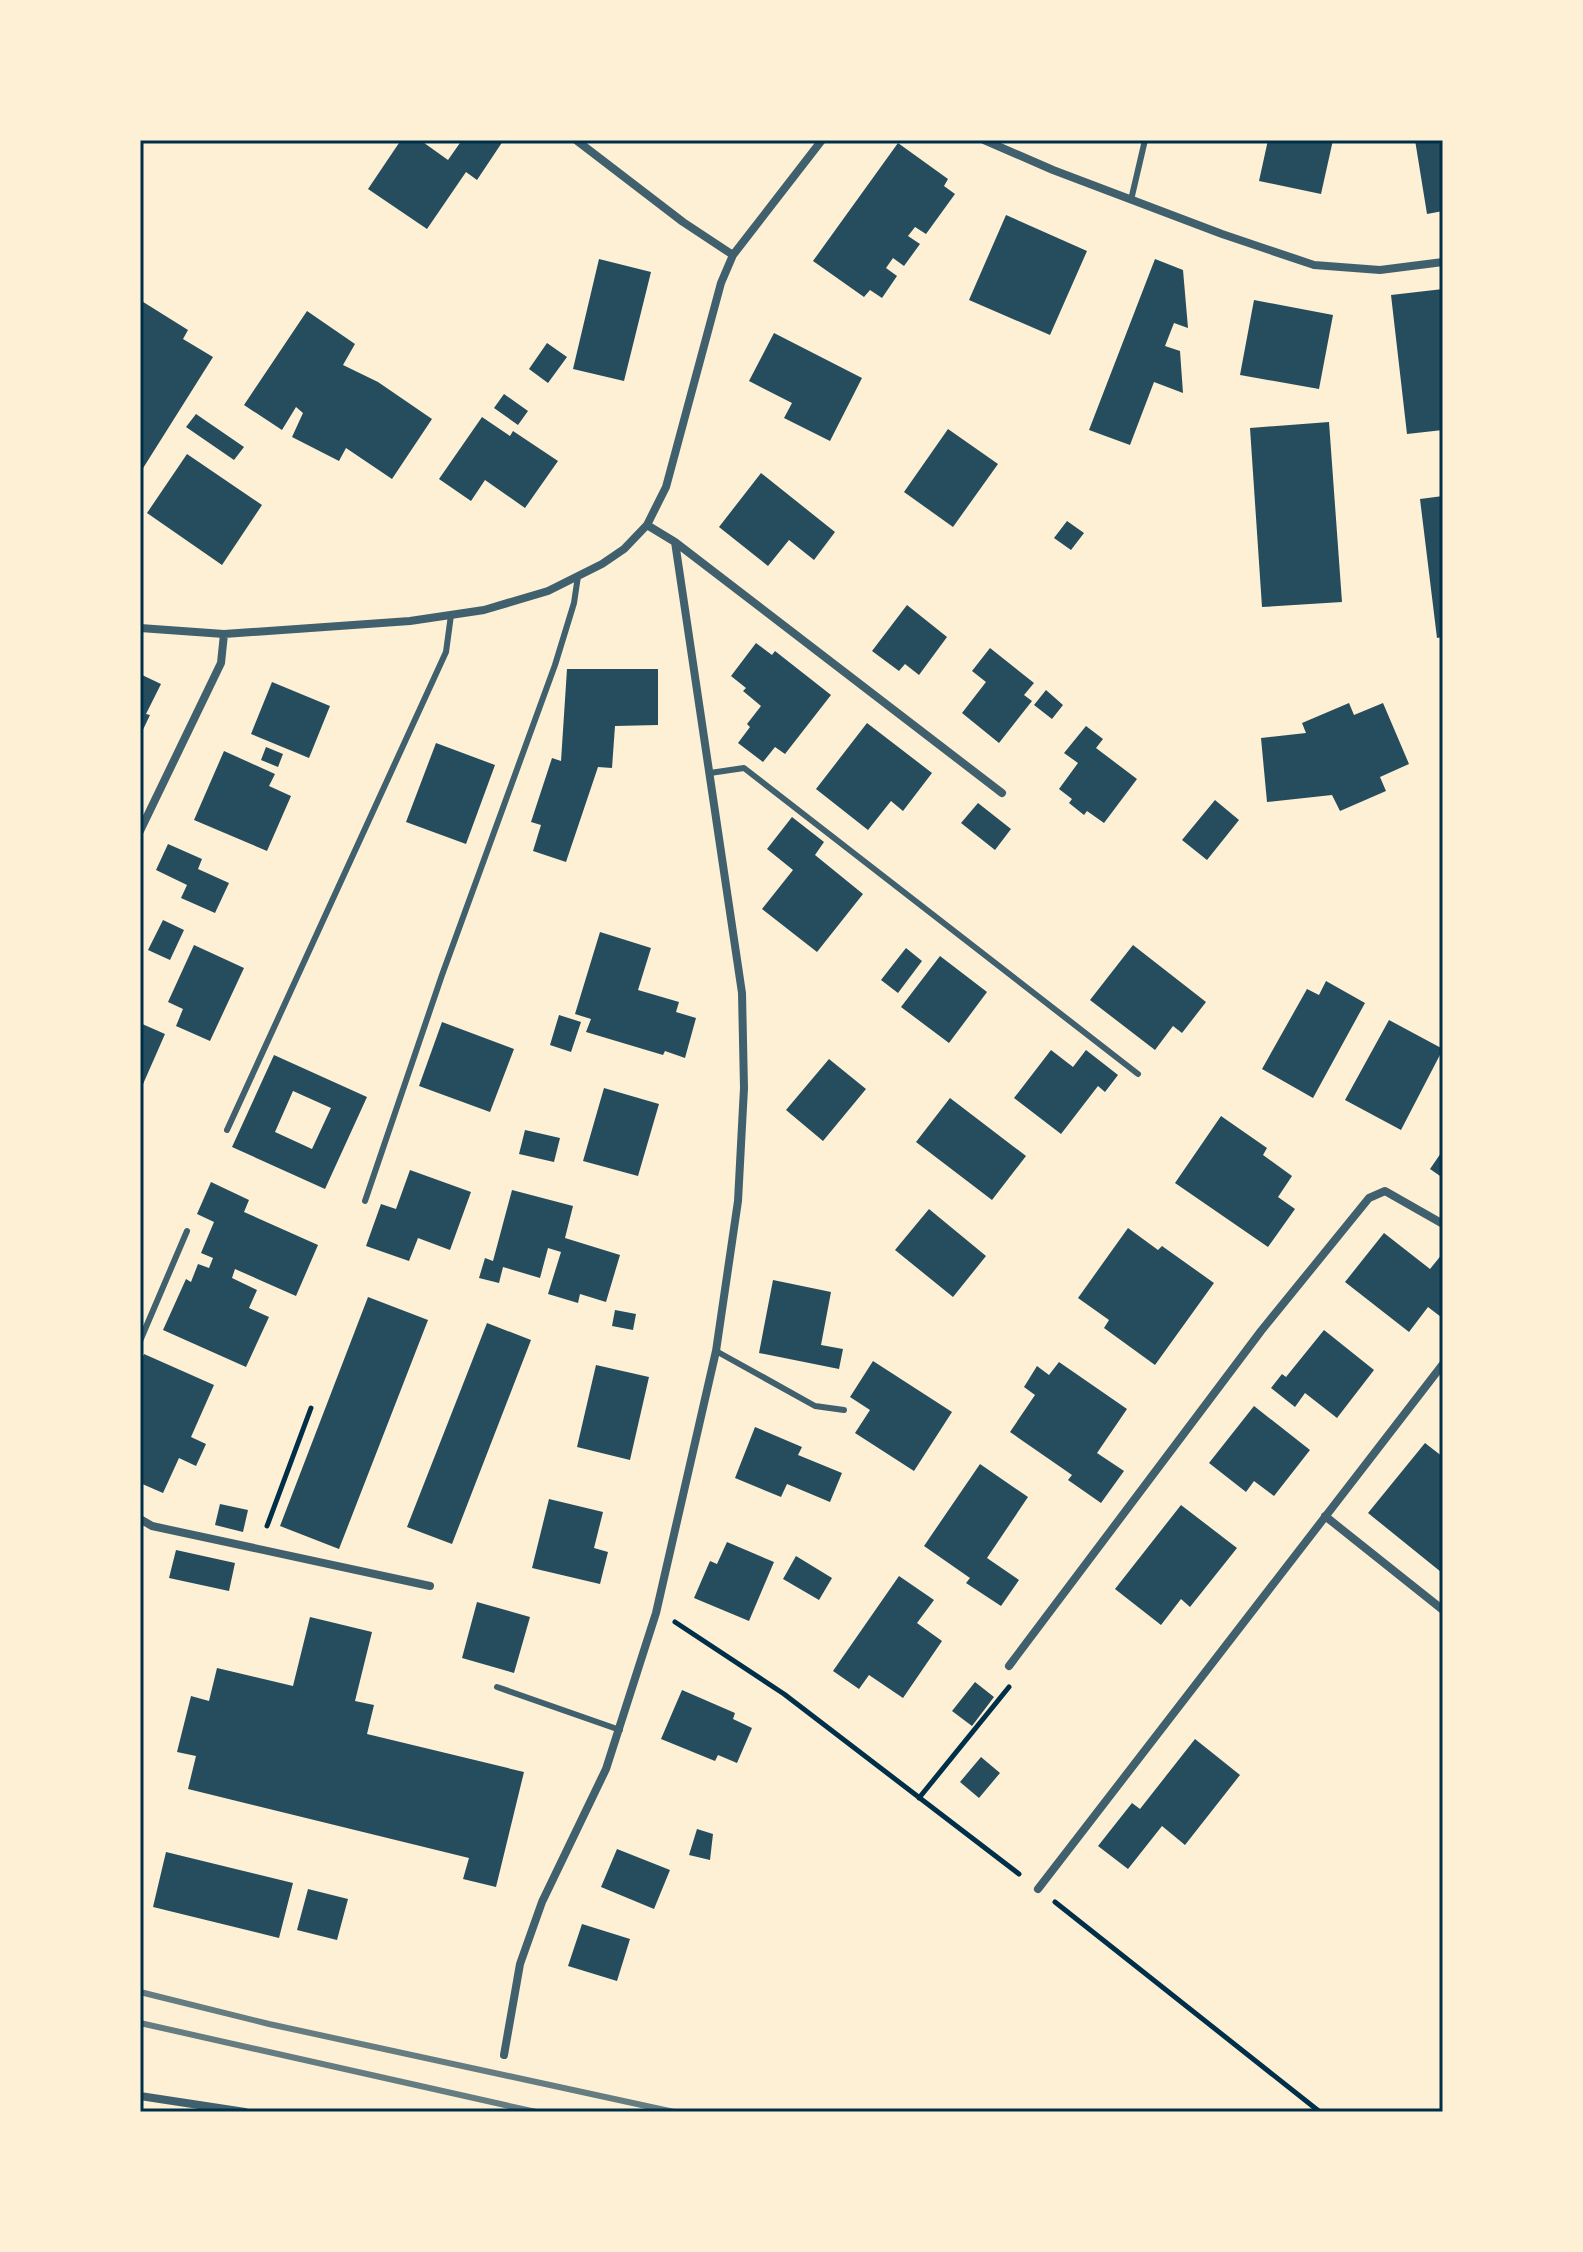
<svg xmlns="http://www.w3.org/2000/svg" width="1583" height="2252" font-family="'Public Sans',sans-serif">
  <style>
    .building { fill: #264d5e; fill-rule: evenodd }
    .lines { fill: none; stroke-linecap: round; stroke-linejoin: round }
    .path { stroke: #003049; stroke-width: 5 }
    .service { stroke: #3f606c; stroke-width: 6 }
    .minor { stroke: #3f606c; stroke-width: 8 }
    .rail { stroke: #657d81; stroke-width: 6 }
    .neatline { fill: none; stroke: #003049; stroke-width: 3 }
  </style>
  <rect width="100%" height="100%" fill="#fdf0d5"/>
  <path class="building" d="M401,140H420L448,160L462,140L503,141L477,180L466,172L427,229L368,189Z
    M1268,140H1333L1321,194L1259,181Z
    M1415,140H1443V211L1427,214Z
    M898,143L948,179L944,186L955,194L926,234L915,227L908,236L920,244L904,266L893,258L886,268L897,276L882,298L870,290L864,297L813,261Z
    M1006,215L1087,251L1050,335L969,300Z
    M599,259L651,272L624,381L573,369Z
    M1155,259L1183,270L1188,328L1174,323L1165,346L1180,351L1183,393L1154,382L1130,445L1089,430Z
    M1443,289V430L1407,434L1391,295Z
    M140,300L188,330L183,339L213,357L140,473Z
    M1254,300L1333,315L1319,389L1240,375Z
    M307,311L355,344L343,365L378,382L432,419L392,479L346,448L339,461L292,437L303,413L296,407L282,430L244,405Z
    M774,333L862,378L830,441L784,418L792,403L749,381Z
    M547,343L567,357L548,383L529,369Z
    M504,394L528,411L518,425L494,408Z
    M196,414L244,447L234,460L186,427Z
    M482,417L510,436L513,431L558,461L525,508L485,480L471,501L439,479Z
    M1329,422L1342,602L1262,607L1250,428Z
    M948,429L998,464L953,527L904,492Z
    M187,454L262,505L222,565L147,513Z
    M761,473L835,532L814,560L789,540L768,566L719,527Z
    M1443,496V637L1437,638L1420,499Z
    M1067,521L1084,533L1071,550L1054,538Z
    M907,605L947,637L919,675L905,664L899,671L872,651Z
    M756,643L772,655L775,651L831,695L785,754L775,747L763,762L738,743L750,727L747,724L761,706L743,691L746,688L731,676Z
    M990,648L1034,683L1024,695L1032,701L999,743L962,713L986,682L972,671Z
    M567,669H658V725L615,726L612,768L598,767L566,862L533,851L541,825L531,822L552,758L561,761Z
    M140,674L161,684L146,714L150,715L140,736Z
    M272,682L330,706L309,758L251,734Z
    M1046,690L1063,705L1052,719L1034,705Z
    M1349,703L1354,715L1383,703L1409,764L1380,777L1386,791L1340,811L1332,795L1267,802L1261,738L1306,733L1302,723Z
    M867,723L932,773L903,811L891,801L868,830L816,789Z
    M1086,726L1103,739L1096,748L1137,779L1104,823L1087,811L1084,815L1069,803L1072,799L1059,789L1078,763L1064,753Z
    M436,743L495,765L466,844L406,822Z
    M266,747L283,754L278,767L261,760Z
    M224,751L275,774L269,786L291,796L267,851L194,820Z
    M1215,800L1239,820L1207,860L1182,840Z
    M978,803L1011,829L995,850L961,823Z
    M792,817L824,842L815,855L863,894L817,952L762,909L793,870L767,849Z
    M168,844L202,859L198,869L229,883L215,913L181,898L187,885L156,870Z
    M163,920L184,930L170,960L148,950Z
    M600,932L651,948L638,990L679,1002L676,1012L696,1018L685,1058L665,1051L663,1055L586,1032L591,1019L575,1014Z
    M194,945L244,968L210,1041L176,1026L183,1009L168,1002Z
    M1133,945L1206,1002L1182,1033L1173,1026L1155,1050L1090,1000Z
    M906,948L922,961L898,993L881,980Z
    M940,956L987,992L949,1043L901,1007Z
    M1326,981L1365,1003L1313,1098L1262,1069L1307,989L1319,995Z
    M559,1015L581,1022L571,1052L550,1045Z
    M1389,1020L1443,1049L1401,1130L1345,1100Z
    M442,1022L514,1049L490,1112L419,1086Z
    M140,1023L165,1034L140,1091Z
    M1051,1050L1073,1067L1086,1050L1118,1075L1105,1092L1098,1086L1061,1134L1014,1098Z
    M274,1055L367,1097L325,1189L232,1147ZM293,1091L331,1108L312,1149L275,1132Z
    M829,1059L866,1089L823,1141L786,1110Z
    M604,1088L659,1104L638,1176L583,1161Z
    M950,1098L1026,1156L992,1200L916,1142Z
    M1221,1116L1267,1148L1263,1155L1292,1176L1278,1197L1295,1209L1268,1247L1175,1183Z
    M525,1130L560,1138L554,1162L519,1154Z
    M1443,1150V1178L1430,1169Z
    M410,1170L471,1192L450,1250L418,1238L409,1261L366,1246L381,1204L396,1209Z
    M211,1182L249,1200L244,1212L318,1245L296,1296L235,1269L232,1278L257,1290L249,1308L269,1317L246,1367L163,1330L186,1279L191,1282L198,1264L209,1268L213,1258L201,1253L214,1222L197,1214Z
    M512,1190L573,1206L565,1238L620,1255L606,1302L580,1294L578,1303L548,1294L561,1252L548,1248L540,1278L503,1267L499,1283L479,1278L485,1258L493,1261Z
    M929,1209L986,1256L953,1297L895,1250Z
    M1128,1228L1158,1250L1162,1246L1214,1283L1155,1365L1104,1328L1109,1320L1078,1298Z
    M1384,1233L1430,1269L1443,1253V1314L1441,1317L1428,1307L1409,1332L1345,1282Z
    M773,1280L831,1292L821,1345L843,1349L839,1369L759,1353Z
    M368,1297L428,1320L339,1549L280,1526Z
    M615,1310L636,1314L633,1330L612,1326Z
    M487,1323L531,1340L452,1544L407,1527Z
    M1324,1330L1374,1370L1337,1418L1305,1393L1295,1407L1271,1388L1282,1374L1286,1377Z
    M144,1354L214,1385L191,1437L206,1444L196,1466L179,1458L163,1493L140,1483V1363Z
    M873,1361L952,1412L914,1471L855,1433L870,1410L850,1397Z
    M1059,1362L1127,1409L1097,1453L1124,1471L1101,1503L1068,1480L1072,1475L1010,1432L1035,1395L1024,1387L1037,1366L1049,1375Z
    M596,1365L649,1377L630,1460L577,1447Z
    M1254,1406L1310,1450L1274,1496L1254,1481L1246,1492L1209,1463Z
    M755,1427L802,1447L798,1455L842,1473L830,1502L787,1484L781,1497L735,1478Z
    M1425,1443L1443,1457V1570L1441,1572L1368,1513Z
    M980,1464L1028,1497L987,1558L1019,1580L1001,1606L966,1583L970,1578L924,1546Z
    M549,1499L603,1512L594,1548L608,1552L600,1584L532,1568Z
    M220,1504L248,1510L243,1532L215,1525Z
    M1181,1505L1237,1548L1190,1607L1181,1599L1161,1625L1115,1589Z
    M727,1542L774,1562L749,1621L694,1598L710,1561L717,1564Z
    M176,1550L235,1563L229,1591L169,1578Z
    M796,1556L832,1578L819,1600L783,1579Z
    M899,1576L934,1600L917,1623L942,1641L903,1698L869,1675L859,1689L833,1671Z
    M477,1602L530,1617L514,1673L462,1658Z
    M310,1617L372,1632L355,1701L374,1705L367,1734L524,1772L496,1887L463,1879L469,1858L188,1789L196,1756L177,1752L191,1696L209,1701L217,1668L293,1686Z
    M975,1682L994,1697L972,1726L952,1711Z
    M682,1690L735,1713L733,1719L752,1728L737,1763L718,1755L715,1761L661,1739Z
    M1195,1739L1240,1775L1185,1845L1162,1826L1128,1869L1098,1846L1132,1803L1140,1809Z
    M981,1757L1000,1773L979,1798L960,1782Z
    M697,1829L713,1834L710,1860L689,1855Z
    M617,1849L670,1870L654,1909L601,1887Z
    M166,1852L293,1883L279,1938L153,1907Z
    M308,1889L348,1899L337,1940L297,1930Z
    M582,1924L630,1939L617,1981L568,1966Z"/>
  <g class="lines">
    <path class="path" d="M267,1526L311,1408
      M675,1622L784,1694L1019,1874
      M919,1798L1009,1687
      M1055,1902L1320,2112"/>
    <path class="service" d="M1131,200L1145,140
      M710,773L744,768L1138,1074
      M227,1130L446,652L451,615
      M365,1201L442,975L555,665L574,603L578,576
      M140,1341L187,1231
      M716,1351L815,1406L844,1410
      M497,1687L620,1730"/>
    <path class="minor" d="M576,140L683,222L733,255
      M984,140L1053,170L1222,234L1314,265L1380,270L1443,262
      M675,542L1002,793
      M140,628L224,634L410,621L484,610L548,591L602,564L624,549L647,525L666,487L721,283L733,255L822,140
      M140,831L221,663L224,634
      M1325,1516L1443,1610
      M140,1519L152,1526L430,1586
      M1009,1666L1261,1331L1369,1198L1385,1191L1443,1224
      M1038,1889L1443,1364
      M504,2055L520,1964L542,1902L606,1769L656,1613L716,1351L738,1201L744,1088L742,993L675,542L647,525
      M140,2096L245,2112"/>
    <path class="rail" d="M140,1992L269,2024L674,2112
      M140,2023L536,2112"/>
  </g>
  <rect width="1583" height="2252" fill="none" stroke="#fdf0d5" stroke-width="284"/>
  <rect x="142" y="142" width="1299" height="1968" class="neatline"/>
</svg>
